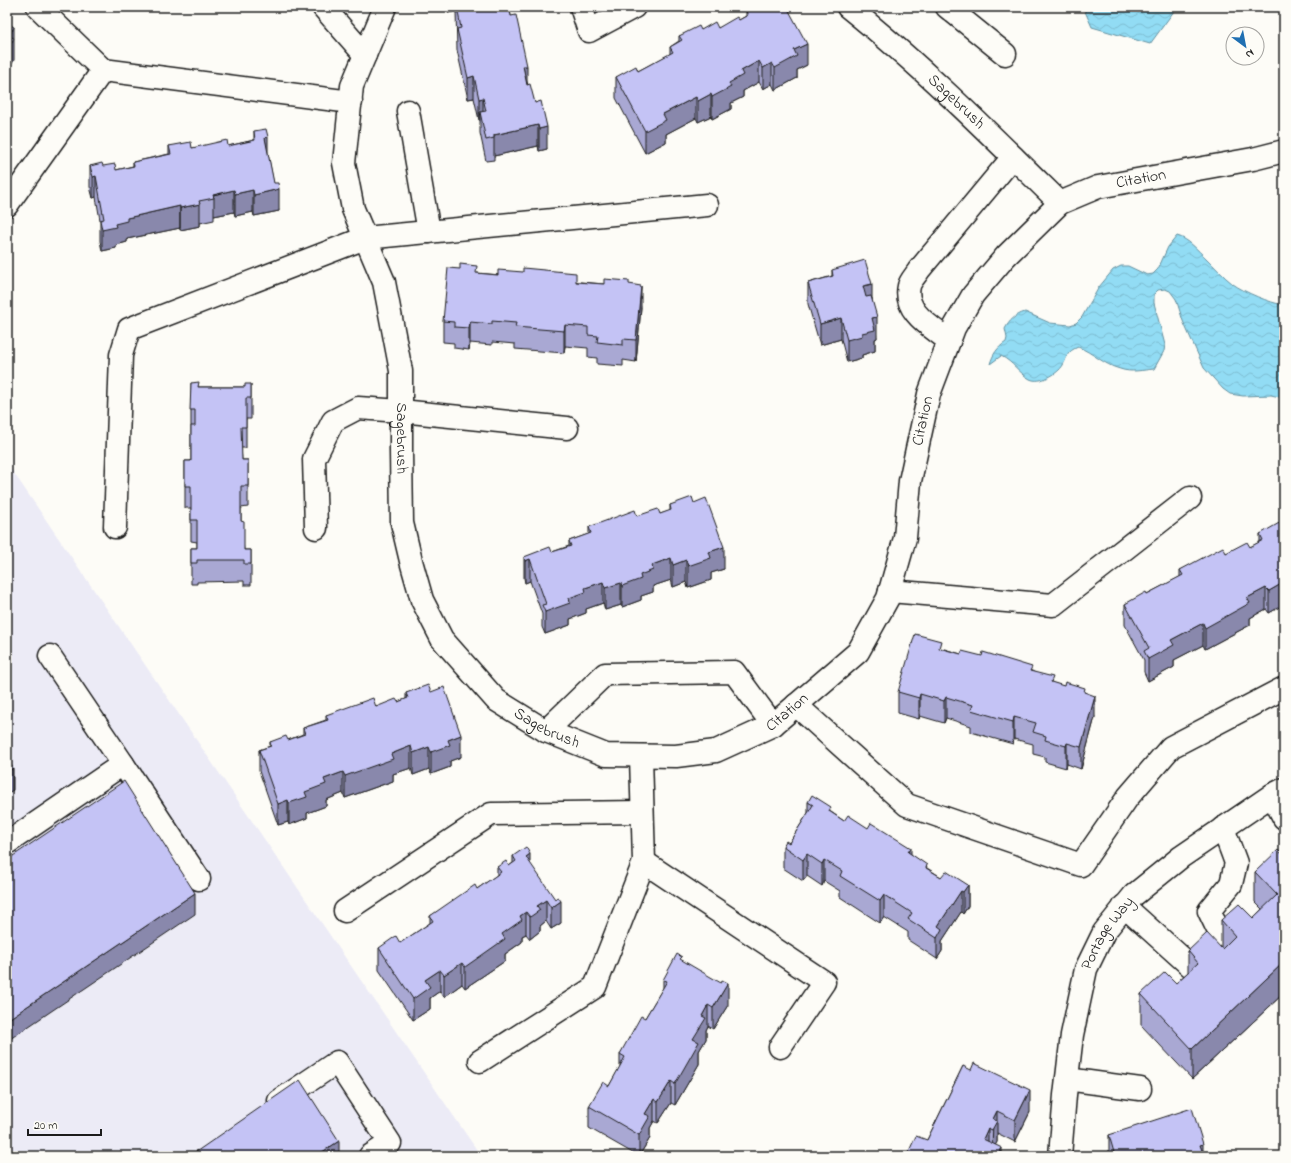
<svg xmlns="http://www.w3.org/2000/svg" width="1291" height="1163" font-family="'Indie Flower',sans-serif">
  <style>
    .built { fill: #ecebf6 }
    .water { fill: url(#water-waves); stroke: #638f9e }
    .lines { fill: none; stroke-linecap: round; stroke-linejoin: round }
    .minor-casing { stroke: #1c1c1c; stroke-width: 25 }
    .minor { stroke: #fdfcf7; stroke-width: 22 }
    .wall { fill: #a9a8d3; stroke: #1c1c1c }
    .shaded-wall { fill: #8988ac; stroke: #1c1c1c }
    .building { fill: #c4c3f5; stroke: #1c1c1c }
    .labels { text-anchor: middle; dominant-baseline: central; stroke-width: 3; stroke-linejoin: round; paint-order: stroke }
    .street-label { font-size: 16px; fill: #1c1c1c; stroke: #fdfcf7 }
  </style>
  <defs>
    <pattern id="water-waves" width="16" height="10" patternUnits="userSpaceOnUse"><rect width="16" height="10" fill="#92dcf4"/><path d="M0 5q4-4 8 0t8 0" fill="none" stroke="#7dbcd1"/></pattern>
  </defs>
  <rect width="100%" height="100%" fill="#fdfcf7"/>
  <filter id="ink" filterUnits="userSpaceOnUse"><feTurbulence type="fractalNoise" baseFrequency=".025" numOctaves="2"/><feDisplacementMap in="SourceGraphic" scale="8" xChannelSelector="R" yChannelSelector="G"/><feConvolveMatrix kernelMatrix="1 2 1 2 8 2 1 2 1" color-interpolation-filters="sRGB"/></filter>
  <g filter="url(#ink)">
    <path class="built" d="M7,463L481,1156H7Z"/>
    <path class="water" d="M1083,7H1177L1150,44L1092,27Z
      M1177,236C1189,239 1197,250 1206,258C1215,267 1223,276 1233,284C1244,292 1270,303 1284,305V398L1271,395L1243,396L1230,394L1223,389L1204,368L1183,321L1176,299L1170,291L1165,289L1158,290L1154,294V303L1165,345L1164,351L1154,369C1143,370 1131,373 1120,369C1104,365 1092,352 1078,347C1066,352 1068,356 1063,365C1058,374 1040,384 1030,379C1019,373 1013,362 1001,356L990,364C993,354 997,348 1006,342L1007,338L1005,329C1009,321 1015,315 1025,312L1050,323L1070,325L1076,323L1082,317L1099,287L1113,270L1121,266H1128L1147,275L1153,274L1158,269L1168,247Z"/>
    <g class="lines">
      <g class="minor-casing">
        <g id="minor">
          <path d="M38,7L103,70"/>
          <path d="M323,7L365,55"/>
          <path id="s1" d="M385,7L352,86L344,163L353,209L384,282L401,371V451L402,523L411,561L422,600L442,639L496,700L546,731L606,755L676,756L716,751L773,725L858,652L888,598L905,538L910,481L929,394L954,328L973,295L1006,256L1060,203L1098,187L1253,159L1284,151"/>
          <path d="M581,7L589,31L634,7"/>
          <path id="s2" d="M848,7C923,67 992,136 1060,203"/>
          <path d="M947,7L1005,54"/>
          <path d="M408,111L429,232"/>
          <path d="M7,205L103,70L351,102"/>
          <path d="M949,341C932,327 903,312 909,286C910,281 916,275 919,270L1013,157"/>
          <path d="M115,527L121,355L129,329L365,238L707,205"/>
          <path d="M316,528L314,459L333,421L358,408L401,411L567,428"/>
          <path d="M890,591L1053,605L1190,498"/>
          <path d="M50,656L123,764"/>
          <path d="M796,705L907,805L1081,865L1128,797L1171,747L1284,688"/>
          <path d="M546,731L605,674L734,672L773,725"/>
          <path d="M1272,795L1284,818"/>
          <path d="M7,843L123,764L199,879"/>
          <path d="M644,862L824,982L780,1047"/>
          <path d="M1124,906L1194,969"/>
          <path d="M345,911L491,814L642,812"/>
          <path d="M1222,938L1209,911L1231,884L1236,863L1223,828"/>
          <path d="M480,1061L595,987L644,862L641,756"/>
          <path d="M1067,1079L1140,1089"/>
          <path d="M279,1101L337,1062L390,1143L370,1156"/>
          <path id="s3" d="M1060,1156L1065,1095L1072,1035L1086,969L1104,932L1134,895L1181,857L1272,795L1284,789"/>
        </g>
      </g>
      <use href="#minor" class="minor"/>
    </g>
    <path class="wall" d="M161,7H167L165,10Z
      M447,7H509L527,82L535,103L547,149L539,151L538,146L494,156V160L486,161L480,133V120H479L474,98L468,99L457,50L456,11L448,13Z
      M746,12L807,65L797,70V78L775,90L772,84L763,89L759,82L743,91V97L731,103V109L712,119L711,116L698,122L696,118L666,134V142L645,153L616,98V77L638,71L670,54V47L679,41V36L701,30L718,28L739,20L746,16Z
      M254,131L268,154L279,211L254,216L253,212L235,216L234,212L214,216V220L200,223V226L180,230V228L127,239V242L116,245V248L102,251L100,241V220L96,197L93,198L90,187V166L116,170L133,166V162L169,154V146L192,148L228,146L254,140Z
      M832,270L872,298L877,338L875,339V351L862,355V358L847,362L841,339L820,345L808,304V283L832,276Z
      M477,273L604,284H629L641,307L636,362L623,360V366L597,364V358L588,357V348L565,346L564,353L515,349V344L492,342V345L470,343L469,350L454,348V343L443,342V321Z
      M191,383L199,387H245L251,384V419H246V448H241L242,460H248V507L241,508V521L244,550H251V585H244V581L197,582V584H191V548H197V542L191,541V508H185V461H191Z
      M694,503L724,569L711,573V580L688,588L686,582L673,587L671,580L653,586V592L641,596V600L622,607L621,605L605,610L603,603L586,609V613L570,619V625L545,634L542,627V614L530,581L525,583L524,578V557L552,552L569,546V541L589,534V527L637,516L660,514L670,511V505Z
      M1284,527V607L1283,605L1269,613L1266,609L1250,618V625L1205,649L1203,645L1174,660V667L1148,681L1144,672V660L1125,625V604L1147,594L1180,577V570L1226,553L1250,547L1260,542V534Z
      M941,648L961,654L1032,671L1053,683L1085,693L1095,717L1081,769L1067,764L1066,768L1045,762V757L1033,754V744L1014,739L1013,744L971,732V726L946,718L944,723L920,716L919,719L898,713V692Z
      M431,692L461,757L450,761V767L431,774L429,769L413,775L411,768L393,774V781L345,798L343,793L326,800V806L307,813V818L289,825L288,822L278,825L259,771V750L270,746V742L288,740L303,734V728L326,720V715L376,707L398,702L406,699V693Z
      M808,802L831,812L844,821L911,854L927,868L941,877L968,885V906L963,914L961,912L942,941V951L937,959L908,940V932L884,917L880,923L840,897V891L824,881L822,886L807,876L803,881L783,868V846L789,843L808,813Z
      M513,856L530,864L561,923L551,929L546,921L540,926V931L530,939L526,934L522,936V942L505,954V961L465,988L462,984L444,997L440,991L430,998V1009L413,1020L379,970V948L400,943L430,923V916L477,889L497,875V867L509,866L513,863Z
      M1284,856V993L1192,1079L1141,1025V994L1176,983L1188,972V951L1221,948V920L1253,918L1262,909L1255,902V872Z
      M682,961L728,1005L713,1029L708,1026L706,1030V1039L699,1051V1064L675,1105L671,1103L658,1123L654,1121L650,1128V1138L639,1156H638L589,1128V1106L609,1086L620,1067V1054L645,1018L663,988V980Z
      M963,1066L1030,1112L1015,1142L997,1133V1142L995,1145L1002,1156H908V1153L927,1140Z
      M1109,1135L1203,1155L1204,1156H1109Z"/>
    <path class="shaded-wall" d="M448,7H456V11L448,13Z
      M14,27V60L7,73V51L9,36Z
      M807,44V65L797,70V78L775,90V68L794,50Z
      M759,61V82L743,91V97L731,103V109L712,119V97L729,83L741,71Z
      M772,63V84L763,89V68Z
      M523,66H527V87Z
      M474,76V98L468,99V78Z
      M711,94V116L698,122V101Z
      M696,97V118L666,134V142L645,153V131L663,114Z
      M483,98V119L480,112V120H479V99Z
      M538,125V146L494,156V135Z
      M547,127V149L539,151V129Z
      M268,137V159L265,138Z
      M96,176V197L93,198V177Z
      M279,189V211L254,216V195Z
      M234,190V212L214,216V198L213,195Z
      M253,190V212L235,216V194Z
      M200,204V226L180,230V208Z
      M180,206V228L127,239V242L116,245V248L102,251V230L127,218Z
      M872,284V305L863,307V286Z
      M641,286V307L636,362V340Z
      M877,317V338L875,339V351L862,355V358L847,362V340L862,333L872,318Z
      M841,318V339L820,345V324Z
      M470,322V343L469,350V328Z
      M565,325V346L564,353V331Z
      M724,547V569L711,573V580L688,588V566L709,552Z
      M671,558V580L653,586V592L641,596V600L622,607V586L640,575L652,565Z
      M530,559V581L525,583V561Z
      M686,560V582L673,587V565Z
      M603,582V603L586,609V613L570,619V625L545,634V612L585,588Z
      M621,583V605L605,610V588Z
      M1283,583V605L1269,613V591Z
      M1266,588V609L1250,618V625L1205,649V628L1247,598Z
      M1203,623V645L1174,660V667L1148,681V659L1171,640Z
      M920,694V716L919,719V698Z
      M1095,696V717L1081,769V747Z
      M946,697V718L944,723V701Z
      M1014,717V739L1013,744V722Z
      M461,735V757L450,761V767L431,774V752L448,740Z
      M1067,743V764L1066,768V746Z
      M411,746V768L393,774V781L345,798V776L391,754Z
      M429,747V769L413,775V753Z
      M13,768V790L7,794V772Z
      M343,772V793L326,800V806L307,813V818L289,825V803L324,779Z
      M288,800V822L278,825V804Z
      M911,848V870L908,852Z
      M530,854V876L526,857Z
      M807,854V876L803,881V860Z
      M824,860V881L822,886V864Z
      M968,885V906L963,914V892Z
      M961,891V912L942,941V951L937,959V938L938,926Z
      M195,893V914L7,1041V1020Z
      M884,895V917L880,923V901Z
      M546,900V921L540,926V931L530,939V917L537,906Z
      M561,901V923L551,929V908Z
      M526,912V934L522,936V942L505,954V961L465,988V967L502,934L520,916Z
      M1284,962V993L1192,1079V1049Z
      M462,963V984L444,997V975Z
      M440,970V991L430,998V1009L413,1020V999L425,980Z
      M728,983V1005L713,1029V1008Z
      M708,1005V1026L706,1030V1039L699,1051V1064L675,1105V1084L693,1039L702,1016Z
      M671,1081V1103L658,1123V1102Z
      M1030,1090V1112L1015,1142V1120Z
      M654,1099V1121L650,1128V1138L639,1156V1135L645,1114Z
      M997,1111V1142L992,1152L993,1119Z
      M988,1128V1150L983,1139Z
      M339,1141V1156H316Z
      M1203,1144V1156L1200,1145Z
      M1002,1148V1156H997Z"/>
    <path class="building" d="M457,7H509L511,16L516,15L527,66H523L527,85L530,84L535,103L541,101L547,127L539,129L538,125L494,135V138L486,140L480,112L486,111L483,98L479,99L474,76L468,78L457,29L461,28Z
      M755,7H787L807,44L794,50L797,56L775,68L772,63L763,68L759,61L741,71L743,75L729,83L731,87L712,97L711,94L698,101L696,97L663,114L666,120L645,131L616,77L636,66L638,71L673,52L670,47L682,40L679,36L699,26L701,30L715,22L718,28L737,17L739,20L748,15L746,12Z
      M7,23L14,27L9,36L14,38L7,51Z
      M266,129L268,137L265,138L274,183H278L279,189L254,195L253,190L235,194L234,190L213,195L214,198L199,201L200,204L180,208V206L127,218V221L115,224L116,227L102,230L100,220L104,219L96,176L93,177L90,166L102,163L103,166L115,164L116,170L134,166L133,162L171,154L169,146L191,142L192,148L227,140L228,146L255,140L254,131Z
      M865,260L872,284L863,286L866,297L871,296L877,317L872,318L875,330L862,333V336L847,340L841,318L820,324L808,283L833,276L832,270Z
      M460,264L477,266L476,273L498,275V270L523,272V268L576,273V282L604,284V279L629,281V284L641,286L636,340L623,339V345L597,342L598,336L588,335V327L565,325L564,331L515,327L516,323L492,321V324L470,322L469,328L454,327V322L443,321L448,268L460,269Z
      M199,382L198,387H245V384H251V398H246V427H241L242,460H248V486H241V521L244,522V550H251V564H244V560H197V563H191V548H197V520H191V486H185V461H191V426H195V410H190L191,383Z
      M692,497L694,503L706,498L724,547L709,552L711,558L688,566L686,560L673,565L671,558L652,565L653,570L640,575L641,579L622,586L621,583L605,588L603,582L585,588L586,592L569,598L570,603L545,612L542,605L546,604L530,559L525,561L524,557L550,547L552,552L571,546L569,541L591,533L589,527L635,510L637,516L658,509L660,514L671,510L670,505Z
      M1281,522L1284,527V531H1283L1284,534V585L1283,583L1269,591L1266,588L1247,598L1250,603L1205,628L1203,623L1171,640L1174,645L1148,659L1144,651L1149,648L1125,604L1146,592L1147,594L1183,575L1180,570L1223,547L1226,553L1247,542L1250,547L1263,540L1260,534Z
      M915,634L941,641L939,648L961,654L962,651L982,656L983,652L1032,667L1030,671L1053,677L1051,682L1064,686L1065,682L1085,688L1084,692L1095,696L1081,747L1067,743L1066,746L1045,740L1046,736L1033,732L1036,723L1014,717L1013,722L971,710L973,705L946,697L944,701L920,694L919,698L898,692Z
      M428,685L431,692L444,687L461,735L448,740L450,745L431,752L429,747L413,753L411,746L391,754L393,759L345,776L343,772L324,779L326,784L305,792L307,797L289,803L288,800L278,804L259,750L271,746L270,742L286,736L288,740L305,734L303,728L328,720L326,715L373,698L376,707L396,699L398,702L408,698L406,693Z
      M7,760L13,768L7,772Z
      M124,781L195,893L7,1020V860Z
      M812,795L831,807L829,811L844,821L848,815L868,828L871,823L911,848L908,852L927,865L926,868L941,877L946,871L968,885L963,892L961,891L938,926L942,929L937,938L908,919L912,913L884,895L880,901L840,876L842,871L824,860L822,864L807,854L803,860L783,846L786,841L789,843L813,805L808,802Z
      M526,847L530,854L526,857L555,899L558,897L561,901L551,908L546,900L537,906L540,910L530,917L526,912L520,916L522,920L502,934L505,939L465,967L462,963L444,975L440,970L425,980L430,987L413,999L379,948L396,936L400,943L433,921L430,916L475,885L477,889L501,872L497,867L506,861L509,866L516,861L513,856Z
      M1278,850L1284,856V962L1192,1049L1141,994L1165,972L1176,983L1198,963L1188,951L1207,933L1222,949L1235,936L1221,920L1239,904L1253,918L1277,895L1255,872Z
      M677,954L682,957L680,959L721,983L722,980L728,983L713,1008L708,1005L702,1016L706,1018L693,1039L699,1042L675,1084L671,1081L658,1102L654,1099L645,1114L650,1116L639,1135L589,1106L603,1082L609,1086L625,1057L620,1054L641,1016L645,1018L667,981L663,980Z
      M974,1063L1030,1090L1015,1120L997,1111L993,1119L997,1121L992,1130L988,1128L983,1139L1002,1148L997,1156H913L908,1153L916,1136L927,1140L963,1066L971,1070Z
      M300,1080L339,1141L316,1156H190Z
      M1192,1108L1203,1144L1200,1145L1204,1156H1115L1109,1135Z"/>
  </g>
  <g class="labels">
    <g class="street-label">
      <text stroke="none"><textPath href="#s2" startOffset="144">Sagebrush</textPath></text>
      <text stroke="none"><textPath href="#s1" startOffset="1736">Citation</textPath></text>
      <text stroke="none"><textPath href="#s1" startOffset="1388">Citation</textPath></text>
      <text stroke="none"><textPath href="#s1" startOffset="447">Sagebrush</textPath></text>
      <text stroke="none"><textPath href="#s1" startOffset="1052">Citation</textPath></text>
      <text stroke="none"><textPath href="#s1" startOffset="795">Sagebrush</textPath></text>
      <text stroke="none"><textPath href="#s3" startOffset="231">Portage Way</textPath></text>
    </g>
  </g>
  <rect width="1291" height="1163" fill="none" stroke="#fdfcf7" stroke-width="24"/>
  <rect x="12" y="12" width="1267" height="1139" fill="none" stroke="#1c1c1c" stroke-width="1.5" filter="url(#ink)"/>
  <g transform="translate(1245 46) rotate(148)"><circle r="19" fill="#fdfcf7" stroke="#a3a29f"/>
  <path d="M0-3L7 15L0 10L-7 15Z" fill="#1f6fb2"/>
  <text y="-6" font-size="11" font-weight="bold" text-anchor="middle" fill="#1c1c1c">N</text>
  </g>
  <path d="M28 1129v6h73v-6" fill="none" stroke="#1c1c1c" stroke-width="2"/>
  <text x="34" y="1129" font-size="12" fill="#1c1c1c" stroke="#fdfcf7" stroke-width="3" paint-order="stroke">20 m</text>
</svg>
